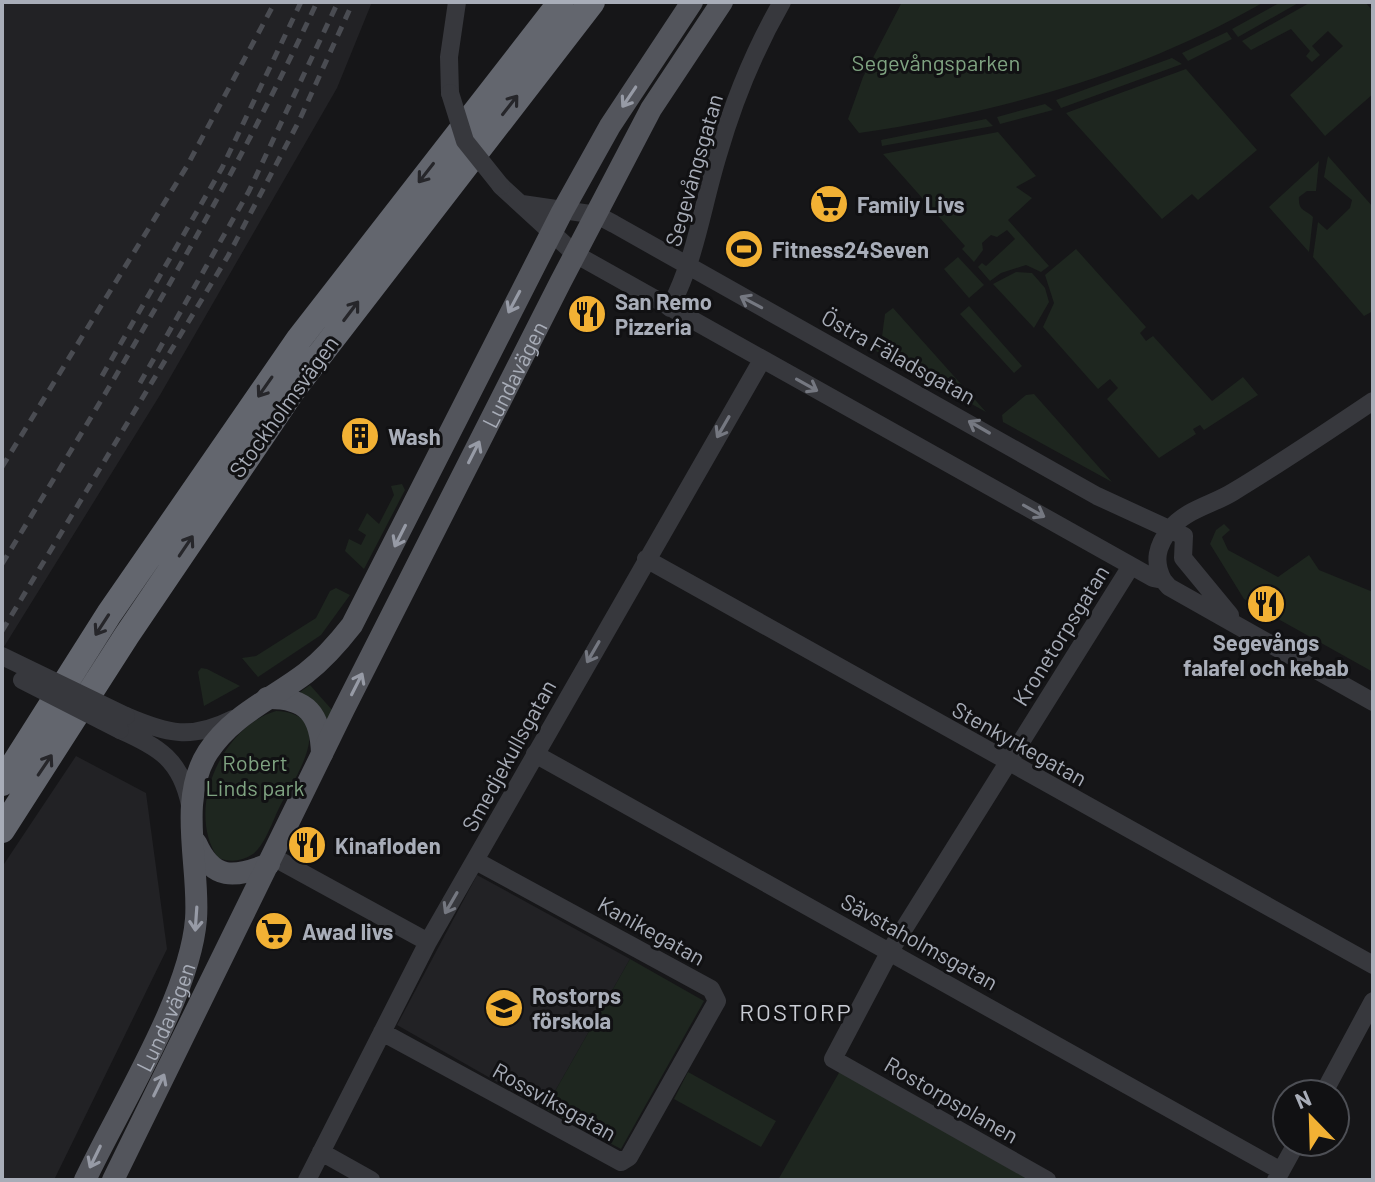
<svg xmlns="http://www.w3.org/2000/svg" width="1375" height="1182" font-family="Barlow,sans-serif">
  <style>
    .built { fill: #222225 }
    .green { fill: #1e261f }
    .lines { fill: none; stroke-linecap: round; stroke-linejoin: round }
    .minor { stroke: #37383d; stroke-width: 18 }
    .major { stroke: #53555c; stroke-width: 22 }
    .highway { stroke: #63666e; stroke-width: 26 }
    .rail { stroke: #4a4c52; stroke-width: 5; stroke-dasharray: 10 8; stroke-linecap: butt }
    .minor-bridge { stroke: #37383d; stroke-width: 18 }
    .oneway { stroke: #979ba6 }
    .oneway2 { stroke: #26262a }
    .oneway3 { stroke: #757881 }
    .labels { text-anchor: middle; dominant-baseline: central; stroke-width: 6; stroke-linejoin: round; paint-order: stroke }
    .park-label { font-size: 22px; fill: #7fa381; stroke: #111113 }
    .street-label { font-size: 22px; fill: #a8adb8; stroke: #111113 }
    .poi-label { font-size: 22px; font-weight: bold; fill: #a8adb8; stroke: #111113; text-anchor: start }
    .neighbourhood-label { font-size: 24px; letter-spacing: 2px; fill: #c9ccd4; stroke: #111113 }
  </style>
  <rect width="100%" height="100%" fill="#161618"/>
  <path class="built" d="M2,2H372L337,88L160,395L2,650Z
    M76,756L146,793L167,949L54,1180H2V867Z
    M477,875L630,959L545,1109L397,1025Z"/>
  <path class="green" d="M902,2H1264C1139,74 1001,112 859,133L848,119L863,77Z
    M1281,2H1300L1238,37L1232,29Z
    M1311,2H1365L1373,11V94L1325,136L1290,95L1343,46L1328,31L1312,46L1320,55L1312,62L1306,56L1310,51L1291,29L1251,50L1242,41Z
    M1227,32L1232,39L1188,61L1182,53Z
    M1172,58L1182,64L1061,108L1056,100Z
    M1186,69L1257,150L1198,200L1192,194L1162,219L1066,113Z
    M1045,104L1053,110L1000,124L997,117Z
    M986,119L993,126L882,146L881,140Z
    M998,132L1036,176L1016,187L1032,198L1008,220L1049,266L1041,272L1026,265L1001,273L990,281L978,267L982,263L986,266L1015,239L1007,230L997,237L991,235L982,243L983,250L974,262L962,249L965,246L883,154Z
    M1328,156L1373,207V311L1364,316L1313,257L1318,222L1327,230L1350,208L1352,200L1324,177Z
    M1319,161L1316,191H1307L1299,197C1298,212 1306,209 1313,217L1309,252L1269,207Z
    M1076,249L1146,327L1140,333L1146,341L1153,336L1212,401L1243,377L1258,395L1204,430L1200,425L1193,429L1196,434L1159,458L1107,399L1118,388L1110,379L1098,389L1043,327L1054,303L1045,275Z
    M958,257L984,285L969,298L944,269Z
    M1016,272L1032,273L1045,288L1049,302L1034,328L993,284Z
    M969,306L1022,366L1014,373L960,314Z
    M893,308L986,412L876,351L881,344L885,314Z
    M1034,394L1112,482L1003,422L1002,415L1026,395Z
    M402,484L405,490L364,569L345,551L349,539L361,545L366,535L358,530L367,513L379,524L394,495L391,486Z
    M1224,524L1230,530L1222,537L1228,550L1278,577L1309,555L1319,570L1373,592V672L1271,615L1278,601L1260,590L1251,603L1244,599L1210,544L1216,530Z
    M336,588L350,595L321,635L258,677L242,658L256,656L316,618L330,591Z
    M201,668L207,669L240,686L204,706L198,672Z
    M310,685L333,711L328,720L300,692Z
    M276,711C340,714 295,778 280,806C273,820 265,845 253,854C241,862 230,862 218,858C185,810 221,727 276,711Z
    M630,959L704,1001L621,1149L545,1109Z
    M840,1071L1035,1180H778Z
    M688,1072L776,1121L761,1147L674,1099Z"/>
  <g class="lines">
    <path class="minor" d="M450,93L449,57L457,2
      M501,186L575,254L1153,578L1163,580L1169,587L1373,702
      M522,204L597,215L614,224L1097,496L1184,536L1183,558L1230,615
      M670,308C697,254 701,211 718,155C733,103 755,49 782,2
      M646,559L1373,965
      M1163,580C1153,561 1157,546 1170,529C1187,509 1212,505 1233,492C1281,463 1327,432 1373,401
      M126,716C168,734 191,740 233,719
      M120,730C159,747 181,760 190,805
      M535,754L1281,1171
      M273,857L428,942
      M382,1032L621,1162L629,1157L717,1001L711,989L476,861
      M1323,1094L1373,1001
      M321,1152L371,1180
      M307,1180L428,942L762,360
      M1047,1180L833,1059L890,951L1131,566
      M1276,1180L1297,1142"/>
    <g class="major">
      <path d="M267,698C307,697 321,715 322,754"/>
      <path d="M196,843C213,881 234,878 269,864"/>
      <path id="s1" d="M85,1180C119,1108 190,996 196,919C200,866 177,800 208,752C232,715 272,699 306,673C324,659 338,643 352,625L562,212L610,126L692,2"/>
      <path id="s2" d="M113,1180L344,709L560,283L651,109L722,2"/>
    </g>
    <path class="highway" d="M2,783L109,614L299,339L561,2
      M2,830L127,635L295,387L592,2"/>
    <path class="rail" d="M102,376L222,168L301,2
      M140,383L249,191L338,2
      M2,467L187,166L275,2
      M2,564C114,380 226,198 317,2
      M2,631L228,256L299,121L353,2"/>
    <path class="minor-bridge" d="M450,93L465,141L501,186
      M2,656L126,716
      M22,680L120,730"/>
  </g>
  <defs><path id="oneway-shaft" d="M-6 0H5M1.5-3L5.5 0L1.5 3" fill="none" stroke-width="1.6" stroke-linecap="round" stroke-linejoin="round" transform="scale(2)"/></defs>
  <g class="oneway">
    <use href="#oneway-shaft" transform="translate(629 97) rotate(124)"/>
    <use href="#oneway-shaft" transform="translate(514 302) rotate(118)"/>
    <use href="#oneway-shaft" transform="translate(474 452) rotate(-63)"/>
    <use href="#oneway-shaft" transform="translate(400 536) rotate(117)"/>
    <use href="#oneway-shaft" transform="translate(357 684) rotate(-63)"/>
    <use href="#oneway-shaft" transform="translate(196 919) rotate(94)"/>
    <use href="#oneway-shaft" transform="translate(159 1085) rotate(-64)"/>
    <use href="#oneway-shaft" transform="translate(95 1157) rotate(116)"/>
  </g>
  <g class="oneway2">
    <use href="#oneway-shaft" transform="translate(510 105) rotate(-52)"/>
    <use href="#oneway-shaft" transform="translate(426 173) rotate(128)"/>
    <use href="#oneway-shaft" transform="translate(351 311) rotate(-53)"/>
    <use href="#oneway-shaft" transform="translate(265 387) rotate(125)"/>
    <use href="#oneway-shaft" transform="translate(186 546) rotate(-56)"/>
    <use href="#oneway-shaft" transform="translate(102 625) rotate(123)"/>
    <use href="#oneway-shaft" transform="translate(45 765) rotate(-56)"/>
  </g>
  <g class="oneway3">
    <use href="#oneway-shaft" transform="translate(751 302) rotate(-152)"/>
    <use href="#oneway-shaft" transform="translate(807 385) rotate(29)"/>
    <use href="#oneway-shaft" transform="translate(723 427) rotate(120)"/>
    <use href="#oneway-shaft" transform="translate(979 427) rotate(-150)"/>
    <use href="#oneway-shaft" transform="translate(1034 511) rotate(29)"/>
    <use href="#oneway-shaft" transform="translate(593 652) rotate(120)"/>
    <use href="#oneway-shaft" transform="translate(451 903) rotate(120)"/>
  </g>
  <defs>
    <g id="supermarket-disc" transform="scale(2)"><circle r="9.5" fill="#f2b134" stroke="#111113"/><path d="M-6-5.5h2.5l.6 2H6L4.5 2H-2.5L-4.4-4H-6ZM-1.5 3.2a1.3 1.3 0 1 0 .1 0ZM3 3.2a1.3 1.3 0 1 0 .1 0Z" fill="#111"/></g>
    <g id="stadium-disc" transform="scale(2)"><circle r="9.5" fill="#f2b134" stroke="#111113"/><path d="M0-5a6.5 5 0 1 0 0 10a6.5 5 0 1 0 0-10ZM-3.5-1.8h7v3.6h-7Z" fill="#111"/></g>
    <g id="restaurant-disc" transform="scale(2)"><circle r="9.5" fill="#f2b134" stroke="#111113"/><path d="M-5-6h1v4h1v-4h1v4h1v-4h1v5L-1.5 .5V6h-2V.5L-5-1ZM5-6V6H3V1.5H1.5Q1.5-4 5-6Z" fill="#111"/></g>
    <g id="building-disc" transform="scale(2)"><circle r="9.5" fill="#f2b134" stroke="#111113"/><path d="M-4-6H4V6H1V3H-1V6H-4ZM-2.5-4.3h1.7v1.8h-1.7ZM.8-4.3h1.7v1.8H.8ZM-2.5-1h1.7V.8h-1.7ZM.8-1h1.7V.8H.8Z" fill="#111"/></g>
    <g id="school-disc" transform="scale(2)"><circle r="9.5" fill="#f2b134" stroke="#111113"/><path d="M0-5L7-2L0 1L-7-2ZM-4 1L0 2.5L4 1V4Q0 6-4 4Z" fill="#111"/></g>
  </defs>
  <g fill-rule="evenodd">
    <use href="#supermarket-disc" x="829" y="204"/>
    <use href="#stadium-disc" x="744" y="249"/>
    <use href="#restaurant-disc" x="587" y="314"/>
    <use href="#building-disc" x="360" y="436"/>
    <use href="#restaurant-disc" x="1266" y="604"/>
    <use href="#restaurant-disc" x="307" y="845"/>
    <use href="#supermarket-disc" x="274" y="931"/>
    <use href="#school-disc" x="504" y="1008"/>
  </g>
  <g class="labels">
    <g class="park-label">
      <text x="936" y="62">Segevångsparken</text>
      <text x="255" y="762">Robert<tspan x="255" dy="25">Linds park</tspan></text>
    </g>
    <g class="street-label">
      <text transform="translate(693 170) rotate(-74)">Segevångsgatan</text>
      <text transform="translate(899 356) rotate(29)">Östra Fäladsgatan</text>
      <text stroke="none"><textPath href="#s2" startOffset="900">Lundavägen</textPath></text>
      <text transform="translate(283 406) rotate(-54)">Stockholmsvägen</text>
      <text transform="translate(1060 635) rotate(-58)">Kronetorpsgatan</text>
      <text transform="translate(1020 743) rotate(29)">Stenkyrkegatan</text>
      <text transform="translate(508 755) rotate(-61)">Smedjekullsgatan</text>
      <text transform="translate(652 930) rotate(29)">Kanikegatan</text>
      <text transform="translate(920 941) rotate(29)">Sävstaholmsgatan</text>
      <text stroke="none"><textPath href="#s1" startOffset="182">Lundavägen</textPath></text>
      <text transform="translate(952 1099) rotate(30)">Rostorpsplanen</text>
      <text transform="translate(555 1101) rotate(29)">Rossviksgatan</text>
    </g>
    <g class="poi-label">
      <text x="857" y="204">Family Livs</text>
      <text x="772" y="249">Fitness24Seven</text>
      <text x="615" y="301">San Remo<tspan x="615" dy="25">Pizzeria</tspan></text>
      <text x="388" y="436">Wash</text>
      <text x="1266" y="642" text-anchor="middle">Segevångs<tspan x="1266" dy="25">falafel och kebab</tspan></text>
      <text x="335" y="845">Kinafloden</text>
      <text x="302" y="931">Awad livs</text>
      <text x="532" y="995">Rostorps<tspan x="532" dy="25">förskola</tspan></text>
    </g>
    <g class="neighbourhood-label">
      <text x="796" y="1011">ROSTORP</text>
    </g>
  </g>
  <rect width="1375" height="1182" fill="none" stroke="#a8adb8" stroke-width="8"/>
  <g transform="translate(1311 1118) rotate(337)"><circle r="38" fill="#111113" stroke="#4d4f55" stroke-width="2"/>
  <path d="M0-6L14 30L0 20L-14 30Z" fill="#f2b134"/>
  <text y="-12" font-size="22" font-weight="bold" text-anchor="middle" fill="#a8adb8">N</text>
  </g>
</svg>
